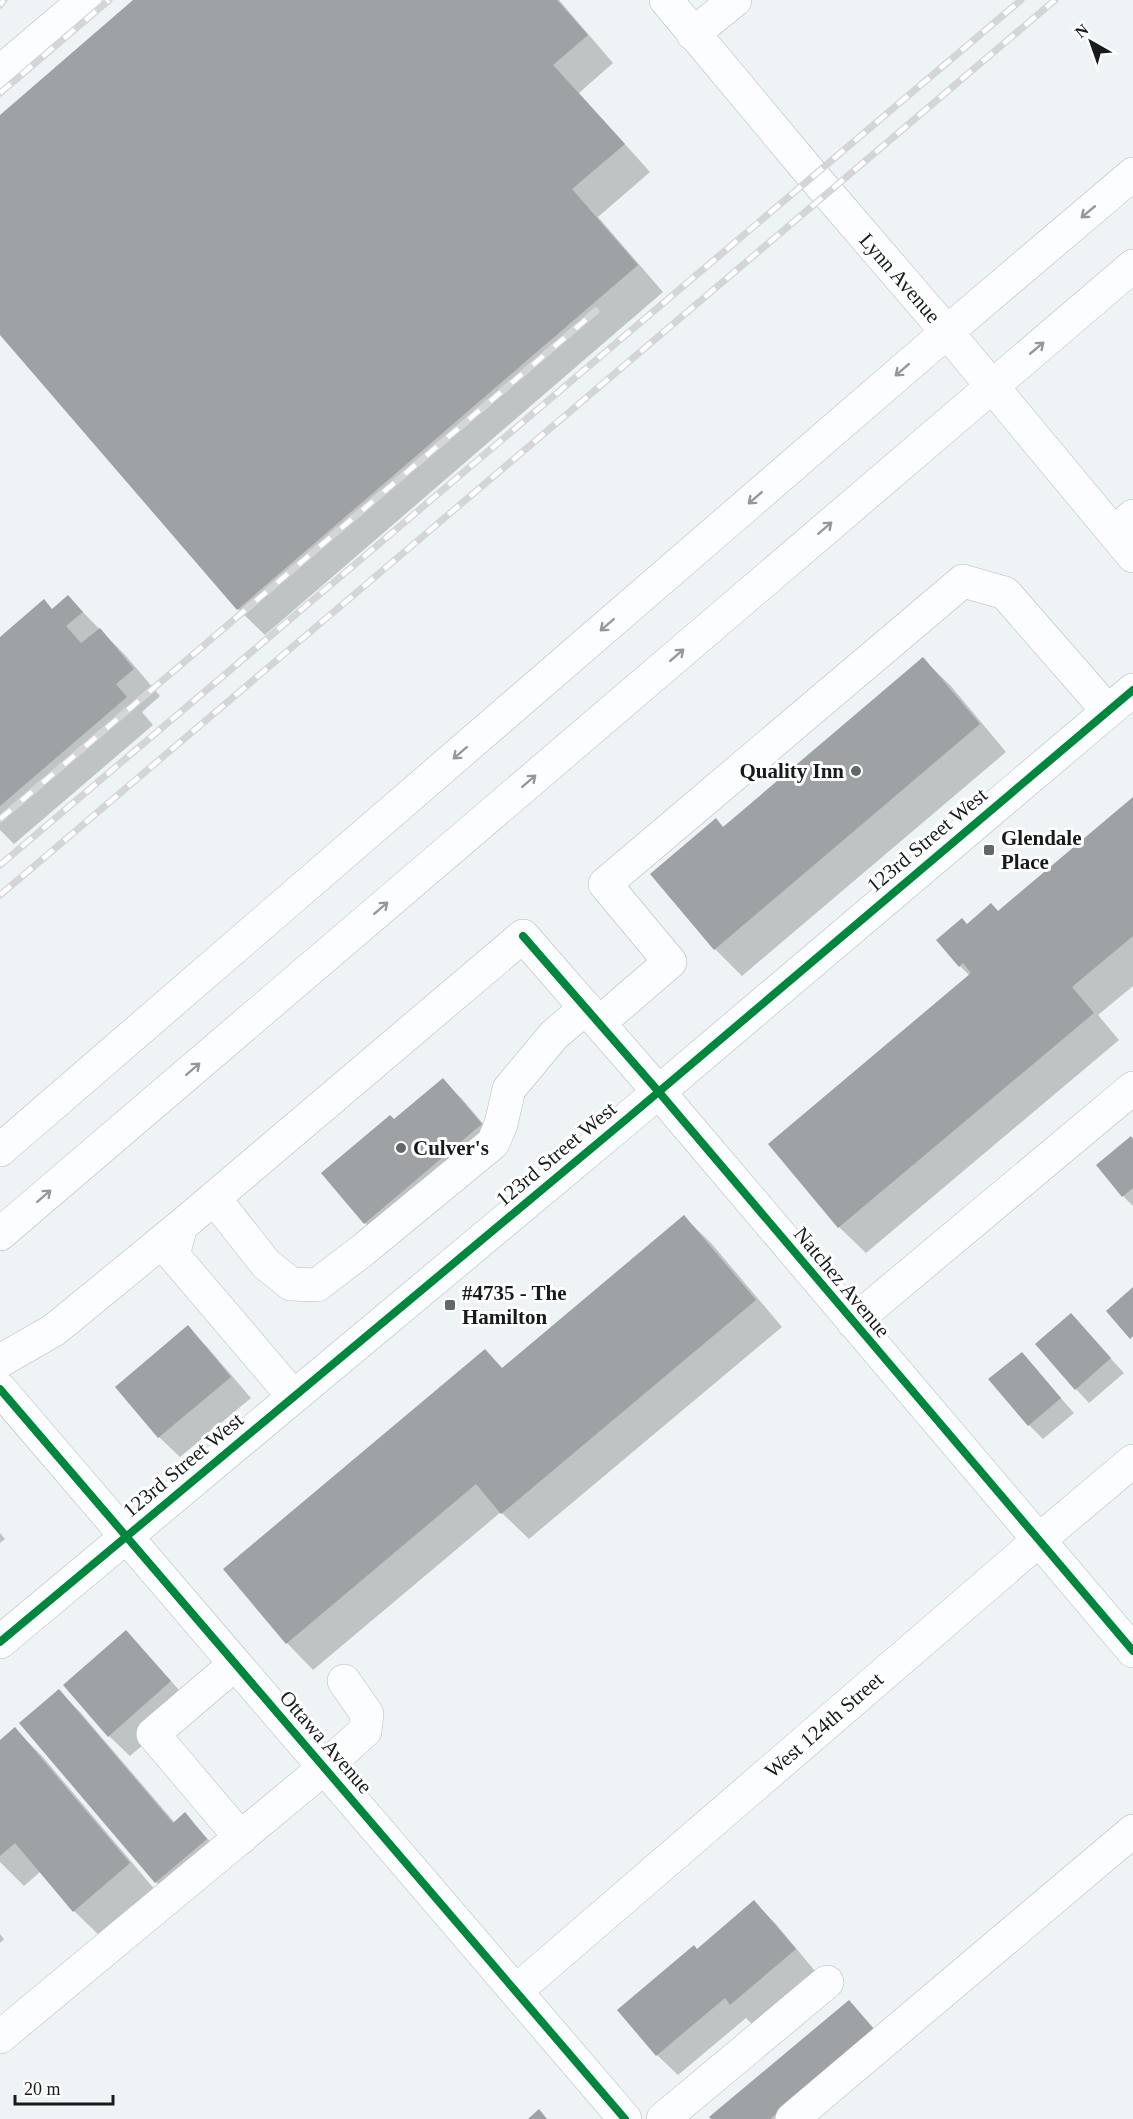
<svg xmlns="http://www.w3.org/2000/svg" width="1133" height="2119" font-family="'Times New Roman',serif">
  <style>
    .shadow { fill: #0003 }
    .building { fill: #9ea2a4 }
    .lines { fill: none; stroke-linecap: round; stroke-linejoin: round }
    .minor-casing { stroke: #b5b9bb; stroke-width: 34 }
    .major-casing { stroke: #b5b9bb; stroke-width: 34 }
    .highway-casing { stroke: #b5b9bb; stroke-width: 34 }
    .minor { stroke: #fcfdfe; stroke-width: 33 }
    .major { stroke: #fcfdfe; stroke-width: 33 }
    .highway { stroke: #fcfdfe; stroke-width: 33 }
    .rail-casing { stroke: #d3d5d6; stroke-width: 7 }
    .rail { stroke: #fff; stroke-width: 4.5; stroke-dasharray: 14; stroke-linecap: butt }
    .cycleway-casing { stroke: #fff; stroke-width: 11 }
    .cycleway { stroke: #00873e; stroke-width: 8 }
    .oneway { stroke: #959798 }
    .poi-dot { fill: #626768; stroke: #fff; stroke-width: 2 }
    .labels { text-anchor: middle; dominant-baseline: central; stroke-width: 6; stroke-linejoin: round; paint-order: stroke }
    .street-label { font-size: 21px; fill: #171b1c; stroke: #fff }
    .poi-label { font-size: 21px; font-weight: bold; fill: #171b1c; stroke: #fff; text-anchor: start }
  </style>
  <rect width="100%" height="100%" fill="#eef4f6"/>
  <path class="shadow" d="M135,0H559L613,63L579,93L650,172L598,217L663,292L265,635L238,609L0,332V117Z
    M68,597L126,656L160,696L142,712L153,725L14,844L0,830V639L53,610Z
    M923,659L950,685L1006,752L742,976L715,949L652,875L723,828Z
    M1133,799V986L1098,1015L1119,1040L866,1253L839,1227L970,976L960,966L967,925L998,912Z
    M443,1080L463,1100L501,1145L386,1243L365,1223L394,1121Z
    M1133,1140V1206L1123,1196Z
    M684,1217L711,1243L782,1327L529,1539L501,1512L313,1670L287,1643L485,1351L503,1369Z
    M1071,1315L1124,1373L1089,1403L1076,1389Z
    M188,1327L208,1348L251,1398L180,1457L159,1437Z
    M1022,1354L1074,1413L1043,1439L1029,1425Z
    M0,1533L5,1539L0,1543Z
    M126,1632L191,1703L130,1756L109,1736Z
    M59,1691L80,1712L175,1823L185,1814L227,1860L177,1903L156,1882Z
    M15,1729L42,1756L156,1891L101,1937L74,1911L41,1871L24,1886L0,1862V1742Z
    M754,1902L775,1923L815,1971L752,2024L746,2018L678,2075L657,2055L697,1950Z
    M0,1934L4,1939L0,1943Z
    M848,2002L894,2052L815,2119H713Z"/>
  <path class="building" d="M133,0H557L588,35L553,65L625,144L572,189L638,265L237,610L0,335V115Z
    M68,595L83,612L66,626L81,643L100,628L134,669L116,684L127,697L0,806V637L44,599L52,609Z
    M923,657L980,724L714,950L650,874L716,818L723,827Z
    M1133,797V936L1072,987L1094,1013L838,1228L768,1144L971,973L963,963L959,967L936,940L962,918L967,924L991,903L998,911Z
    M443,1078L482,1124L364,1224L321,1173L390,1115L394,1119Z
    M1131,1136L1133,1139V1188L1122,1197L1096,1165Z
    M684,1215L756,1300L501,1514L476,1484L286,1644L223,1569L485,1349L502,1368Z
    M1133,1287V1336L1130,1339L1106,1311Z
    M1071,1313L1111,1358L1075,1390L1035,1344Z
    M188,1325L231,1377L158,1438L115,1387Z
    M1022,1352L1061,1398L1028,1426L988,1379Z
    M126,1630L171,1681L108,1737L63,1685Z
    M59,1689L173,1823L185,1812L207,1839L155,1883L19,1723Z
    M15,1727L130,1863L73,1912L15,1843L0,1856V1740Z
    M754,1900L796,1949L730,2005L725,1998L656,2056L617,2010L694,1945L697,1949Z
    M849,2000L875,2030L770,2119H711L709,2117Z
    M539,2109L547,2119H528Z"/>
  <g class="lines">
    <g class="minor-casing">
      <path id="minor" d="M666,0L813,176L947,332
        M693,34L735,0
        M0,72L85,0
        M1114,533L1133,516
        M599,1023L670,962L605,884L963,581L1005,593L1108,711
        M214,1198L266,1264L291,1284L317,1285L363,1250L493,1143L501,1124L509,1089L554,1035L586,1008
        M853,1322L1133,1088
        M0,1361L54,1330L181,1226
        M0,1389L625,2119
        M293,1396L173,1255L181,1226L523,936L658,1091L1133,1651
        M0,1642L629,1117L1133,690
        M235,1664L153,1734L241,1838
        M516,1991L1039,1540L1133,1461
        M0,2037L324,1768L365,1731L367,1714L344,1681
        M663,2119L827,1982
        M792,2119L1133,1831"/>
    </g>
    <g class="major-casing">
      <path id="major" d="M947,332L1133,556"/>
    </g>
    <g class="highway-casing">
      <path id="highway" d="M0,1150L947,332L1133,174
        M0,1234L1133,266"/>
    </g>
    <use href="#minor" class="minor"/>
    <use href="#major" class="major"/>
    <use href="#highway" class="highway"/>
    <g class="rail-casing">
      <path id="rail" d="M0,5L4,0
        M0,93L109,0
        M0,819L596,311
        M0,865L1021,0
        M0,895L1055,0"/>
    </g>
    <use href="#rail" class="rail"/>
    <g class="cycleway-casing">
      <path id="cycleway" d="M523,936L658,1091L1133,1651
        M0,1389L625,2119
        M0,1642L629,1117L1133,690"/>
    </g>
    <use href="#cycleway" class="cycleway"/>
  </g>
  <defs><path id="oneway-shaft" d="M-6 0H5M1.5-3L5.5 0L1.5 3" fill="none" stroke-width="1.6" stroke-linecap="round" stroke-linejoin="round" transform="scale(1.5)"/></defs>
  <g class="oneway">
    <use href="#oneway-shaft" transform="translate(1088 212) rotate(140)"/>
    <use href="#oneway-shaft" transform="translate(1037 348) rotate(-40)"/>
    <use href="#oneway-shaft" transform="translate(902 370) rotate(139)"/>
    <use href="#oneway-shaft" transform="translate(755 498) rotate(139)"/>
    <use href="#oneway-shaft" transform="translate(825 528) rotate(-41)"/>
    <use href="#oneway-shaft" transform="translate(607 625) rotate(139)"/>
    <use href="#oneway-shaft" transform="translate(677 655) rotate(-41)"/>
    <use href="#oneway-shaft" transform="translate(460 753) rotate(139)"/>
    <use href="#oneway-shaft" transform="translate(529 781) rotate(-41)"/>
    <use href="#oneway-shaft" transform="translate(381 908) rotate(-41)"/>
    <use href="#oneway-shaft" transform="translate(193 1069) rotate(-41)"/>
    <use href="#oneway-shaft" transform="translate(44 1196) rotate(-41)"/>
  </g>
  <g class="poi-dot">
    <circle cx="856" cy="771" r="6"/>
    <rect x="983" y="844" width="12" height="12" rx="3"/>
    <circle cx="401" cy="1148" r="6"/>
    <rect x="444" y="1299" width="12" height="12" rx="3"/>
  </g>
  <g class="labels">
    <g class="street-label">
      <text transform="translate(900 278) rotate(49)">Lynn Avenue</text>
      <text transform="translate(927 840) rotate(-40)">123rd Street West</text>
      <text transform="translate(556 1154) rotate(-40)">123rd Street West</text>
      <text transform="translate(842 1282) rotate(50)">Natchez Avenue</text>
      <text transform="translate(183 1465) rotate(-40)">123rd Street West</text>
      <text transform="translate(824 1725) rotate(-41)">West 124th Street</text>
      <text transform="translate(326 1742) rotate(49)">Ottawa Avenue</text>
    </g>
    <g class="poi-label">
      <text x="844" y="771" text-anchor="end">Quality Inn</text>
      <text x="1001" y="838">Glendale<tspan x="1001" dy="24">Place</tspan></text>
      <text x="413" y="1148">Culver's</text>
      <text x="462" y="1293">#4735 - The<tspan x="462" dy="24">Hamilton</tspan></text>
    </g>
  </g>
  <g transform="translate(1091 42) rotate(320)" stroke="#ffffff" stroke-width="4.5" paint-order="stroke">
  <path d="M0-4.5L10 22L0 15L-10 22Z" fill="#171b1c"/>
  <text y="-9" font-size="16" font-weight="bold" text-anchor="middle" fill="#171b1c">N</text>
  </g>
  <path d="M15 2095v9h98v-9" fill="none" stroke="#171b1c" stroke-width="3"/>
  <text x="24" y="2095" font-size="18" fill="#171b1c" stroke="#ffffff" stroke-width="4.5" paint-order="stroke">20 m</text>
</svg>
